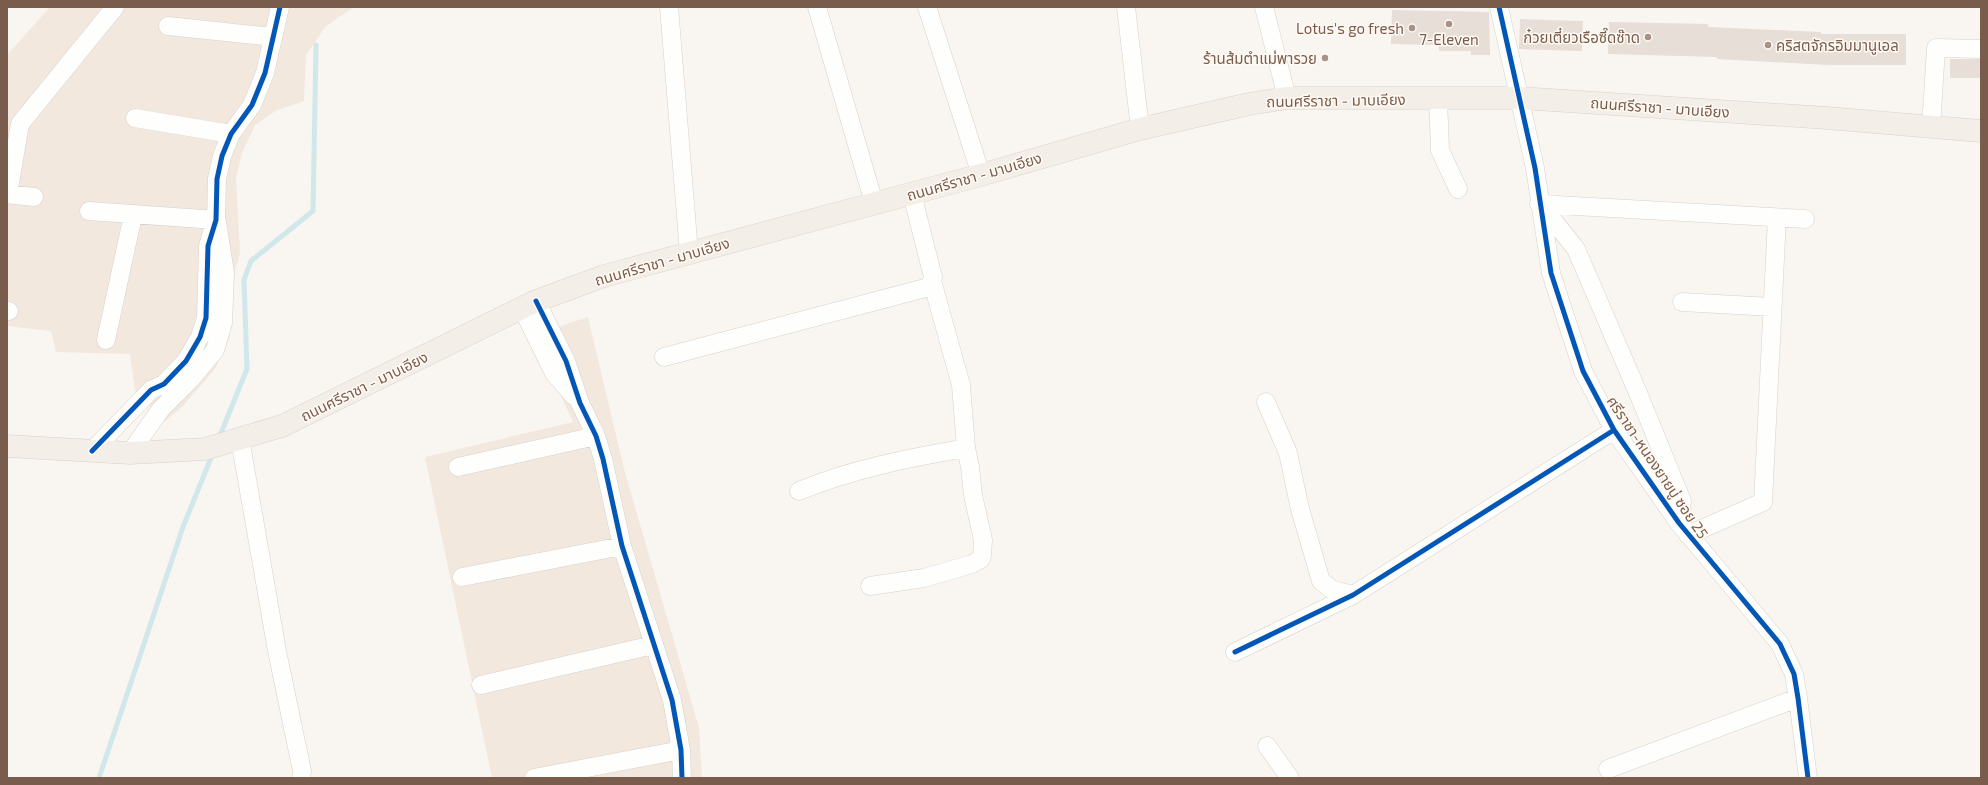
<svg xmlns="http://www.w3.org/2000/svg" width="1988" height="785" font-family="'Exo 2','Noto Sans Thai',sans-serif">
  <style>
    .residential { fill: #f2e8de }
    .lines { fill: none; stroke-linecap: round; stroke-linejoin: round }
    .stream { stroke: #d0e8ea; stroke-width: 5 }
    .building { fill: #e6ded7 }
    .minor-casing { stroke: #d7d1cb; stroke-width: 19 }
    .major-casing { stroke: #dad1cc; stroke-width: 23 }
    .minor { stroke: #fefefd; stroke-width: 18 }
    .major { stroke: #f3eee8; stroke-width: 22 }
    .cycleway-casing { stroke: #fffaf3; stroke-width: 8 }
    .cycleway { stroke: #0057b8; stroke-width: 5 }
    .poi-dot { fill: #a69286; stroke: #fffaf3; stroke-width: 1.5 }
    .labels { text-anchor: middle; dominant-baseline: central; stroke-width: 3; stroke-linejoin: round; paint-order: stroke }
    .poi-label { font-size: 15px; fill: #7a5c4d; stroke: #fffaf3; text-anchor: end }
    .street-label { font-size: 15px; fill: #7a5c4d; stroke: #fffaf3 }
  </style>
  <rect width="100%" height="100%" fill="#f9f5f0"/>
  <path class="residential" d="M50,7H354L326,26L306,55L304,101L277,110L255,125L242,153L236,178L240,253L235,271L229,339L215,369L183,406L164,422L135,390L130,354L56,352L51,331L7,326V55Z
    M588,317L624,469L699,728L702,778H492L425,457L573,422L533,335Z"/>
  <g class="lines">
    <path class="stream" d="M219,438L247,369L244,280L251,261L313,211L316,45
      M99,778L183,527L213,453"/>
  </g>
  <path class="building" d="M1392,10L1489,12L1490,55H1471V51H1439V45L1391,44Z
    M1520,19L1583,21L1582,51L1519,49Z
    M1609,22L1708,24V27L1821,32V34H1906V65H1829L1717,59V57L1608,54Z
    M1950,59H1981V78H1950Z"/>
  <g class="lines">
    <g class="minor-casing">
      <path id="minor" d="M669,7L689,253
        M817,7L874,203
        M927,7L981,175
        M1126,7L1140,129
        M1264,7L1287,98
        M1499,7L1535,168L1551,273L1583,371L1614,430L1679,523L1780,644L1794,674L1798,698L1808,778
        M168,26L273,37
        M1438,98L1440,150L1458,189
        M135,118L231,134
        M1931,127L1936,48L1981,49
        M7,194L34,197
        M8,194L20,124L115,7
        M1539,204L1805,219
        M1540,204L1576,249L1638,393L1682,501L1679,523
        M89,211L216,220
        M536,301L566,361L580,403L596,436L603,459L622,546L672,700L681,750L682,778
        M1682,302L1772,307
        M522,308L554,373L574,396
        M7,311H9
        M106,340L133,215
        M664,357L929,287L932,281L933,277L912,194
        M1266,402L1288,453L1300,509L1321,581L1333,590L1353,595
        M240,439L277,651L302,771L301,778
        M92,451L151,390L164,384L186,361L200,337L206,318L208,246L216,220L217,179L222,156L231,134L252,105L265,73L280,7
        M130,453L161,409L191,379L215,350L223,323L225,273L217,222
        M458,467L596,436
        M799,491C852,469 909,458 966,448
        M1688,535L1763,502L1777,218
        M462,577L622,546
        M870,586L924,578L972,564L981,559L982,556L983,540L973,495L970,467L966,448L961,385L932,281
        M1235,652L1353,595L1614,430
        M481,685L653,645
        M1267,746L1290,778
        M1608,769L1798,698
        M534,778L681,750"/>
    </g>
    <g class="major-casing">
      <path id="major" d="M7,446L130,453L205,449L282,426L536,301L604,276L981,175L1140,129L1249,104L1287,98H1521L1827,118L1981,131"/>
    </g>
    <use href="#minor" class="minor"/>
    <use href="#major" class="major"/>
    <g class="cycleway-casing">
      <path id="cycleway" d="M1499,7L1535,168L1551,273L1583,371L1614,430L1679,523L1780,644L1794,674L1798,698L1808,778
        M536,301L566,361L580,403L596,436L603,459L622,546L672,700L681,750L682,778
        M92,451L151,390L164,384L186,361L200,337L206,318L208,246L216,220L217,179L222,156L231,134L252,105L265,73L280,7
        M1235,652L1353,595L1614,430"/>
    </g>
    <use href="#cycleway" class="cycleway"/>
  </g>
  <g class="poi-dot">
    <circle cx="1449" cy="24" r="4"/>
    <circle cx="1412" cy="28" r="4"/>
    <circle cx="1648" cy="37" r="4"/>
    <circle cx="1768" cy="45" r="4"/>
    <circle cx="1325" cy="58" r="4"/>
  </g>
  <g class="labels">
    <g class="poi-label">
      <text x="1404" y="28">Lotus's go fresh</text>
      <text x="1640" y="37">ก๋วยเตี๋ยวเรือซี๊ดซ๊าด</text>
      <text x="1449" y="39" text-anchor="middle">7-Eleven</text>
      <text x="1776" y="45" text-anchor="start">คริสตจักรอิมมานูเอล</text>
      <text x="1317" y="58">ร้านส้มตำแม่พารวย</text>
    </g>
    <g class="street-label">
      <text transform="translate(1336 100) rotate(-1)">ถนนศรีราชา - มาบเอียง</text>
      <text transform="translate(1660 107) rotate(4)">ถนนศรีราชา - มาบเอียง</text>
      <text transform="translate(974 176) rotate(-16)">ถนนศรีราชา - มาบเอียง</text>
      <text transform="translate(662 261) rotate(-16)">ถนนศรีราชา - มาบเอียง</text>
      <text transform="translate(364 386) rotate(-26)">ถนนศรีราชา - มาบเอียง</text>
      <text transform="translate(1658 467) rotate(56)">ศรีราชา-หนองยายบู่ ซอย 25</text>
    </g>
  </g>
  <rect width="1988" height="785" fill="none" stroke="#7a5c4d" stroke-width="16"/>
</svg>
